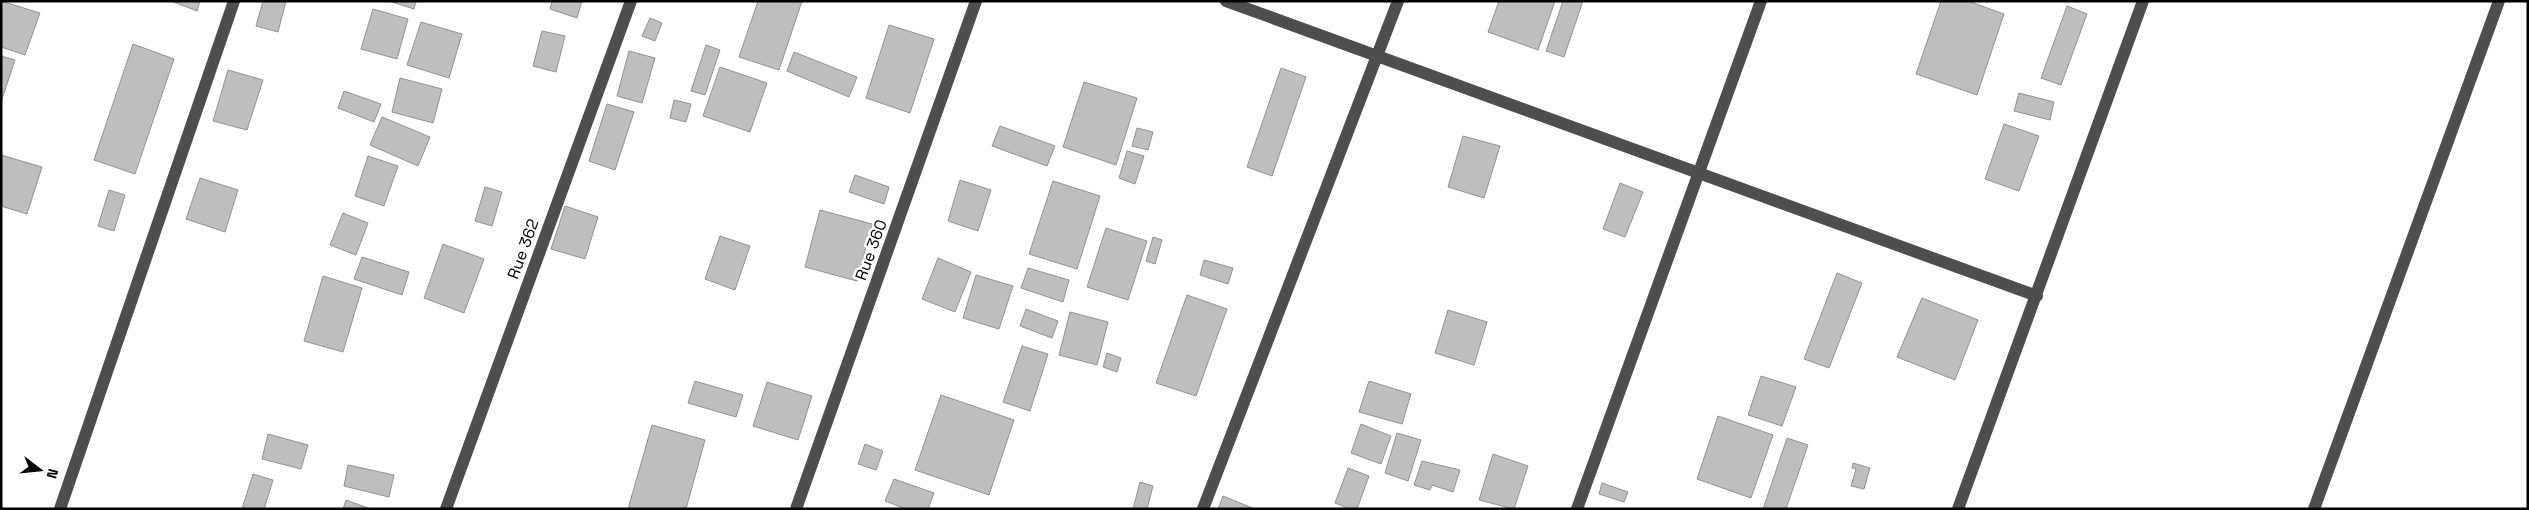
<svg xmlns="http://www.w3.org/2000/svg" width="2529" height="510" font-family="'Space Grotesk',sans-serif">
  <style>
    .building { fill: #bebebe; stroke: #929292 }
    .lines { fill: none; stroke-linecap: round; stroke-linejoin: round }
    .minor { stroke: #4e4e4e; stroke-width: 12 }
    .labels { text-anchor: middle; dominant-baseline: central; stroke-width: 5; stroke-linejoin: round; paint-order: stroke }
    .street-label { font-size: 16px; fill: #000; stroke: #fff }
  </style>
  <rect width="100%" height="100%" fill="#fff"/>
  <path class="building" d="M1,1L40,13L25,55L1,47Z
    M171,1H200L197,11Z
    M263,1H286L278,32L256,26Z
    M389,1H416L414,9Z
    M552,1H582L577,18L550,9Z
    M758,1H802L779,70L739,57Z
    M1499,1H1555L1538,50L1488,32Z
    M1563,1H1583L1564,57L1546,51Z
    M1941,1H1968L2004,14L1977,95L1916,74Z
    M2067,6L2087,14L2061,85L2041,78Z
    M373,9L408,19L397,59L361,49Z
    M650,18L662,23L655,41L642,36Z
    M421,22L462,34L449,78L407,65Z
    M889,25L934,39L910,113L866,98Z
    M542,31L565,36L556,72L533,66Z
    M133,44L174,59L135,174L94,160Z
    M706,45L720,50L705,95L691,91Z
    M629,51L655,58L642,103L617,96Z
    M794,52L857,77L849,97L787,71Z
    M1,56L15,60L1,102Z
    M720,67L767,83L750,132L703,116Z
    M1281,68L1306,77L1272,176L1247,167Z
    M228,70L263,80L247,130L213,121Z
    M400,78L442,89L433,123L392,112Z
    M1084,82L1137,98L1116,165L1063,147Z
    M344,91L381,104L374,122L338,108Z
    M2019,93L2054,102L2050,120L2014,111Z
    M674,100L691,104L686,122L670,118Z
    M607,104L634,112L615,170L589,161Z
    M382,117L430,137L418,166L370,145Z
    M2004,124L2039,136L2019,191L1985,179Z
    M1000,126L1055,146L1047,166L992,146Z
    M1137,128L1153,132L1148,150L1132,146Z
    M1463,136L1500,146L1484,198L1448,187Z
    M1127,151L1144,156L1135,184L1119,178Z
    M1,155L42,167L27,214L1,206Z
    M368,156L398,166L384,206L355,196Z
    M855,175L889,187L884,204L849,192Z
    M200,178L238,190L225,232L186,219Z
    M960,180L991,190L978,231L948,221Z
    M1053,181L1100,196L1077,269L1029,254Z
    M1620,183L1643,192L1625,237L1603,229Z
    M485,187L502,192L492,226L475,221Z
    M109,190L125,195L114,231L98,226Z
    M565,206L598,217L585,259L551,249Z
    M820,210L872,224L857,281L805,267Z
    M343,213L368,223L356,255L330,245Z
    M1106,228L1147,241L1128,300L1087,287Z
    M720,236L750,246L735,290L705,279Z
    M1153,237L1162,240L1155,264L1146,261Z
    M443,244L484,259L464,313L424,298Z
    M362,257L409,272L402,295L354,279Z
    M938,258L971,272L955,312L922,299Z
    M1204,260L1233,268L1228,284L1200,275Z
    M1028,268L1069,280L1063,302L1021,288Z
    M1837,273L1862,283L1829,368L1804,359Z
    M976,275L1013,286L999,329L963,318Z
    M323,276L362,288L343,352L304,341Z
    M1187,295L1227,309L1196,396L1156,383Z
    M1922,298L1978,320L1955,380L1897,357Z
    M1026,309L1058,321L1052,338L1020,326Z
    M1448,310L1487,322L1474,365L1435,353Z
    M1070,312L1108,322L1097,365L1059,355Z
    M1022,346L1048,354L1030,411L1003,402Z
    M1107,353L1121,358L1117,372L1103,367Z
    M1761,376L1796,387L1782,426L1748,415Z
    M695,381L743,395L736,417L688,403Z
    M1369,381L1411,394L1402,424L1359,412Z
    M767,382L812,396L798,440L753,426Z
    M941,395L1014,420L989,495L915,470Z
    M1718,416L1773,435L1751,498L1697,479Z
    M1361,424L1391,436L1381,464L1351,453Z
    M652,425L705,440L686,509H628Z
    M1397,433L1421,440L1408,481L1385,473Z
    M268,434L308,445L301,469L262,459Z
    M1787,438L1808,445L1786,509H1763Z
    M865,444L883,451L876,470L858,464Z
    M1493,454L1528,466L1514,509L1479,500Z
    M1422,461L1460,470L1453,492L1432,485L1430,490L1414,485Z
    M1853,463L1870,468L1864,489L1851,486L1856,469L1852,468Z
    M348,465L394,475L389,497L344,486Z
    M1348,468L1369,476L1357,509H1350L1335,503Z
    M253,474L273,480L264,509H242Z
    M894,479L934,493L928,509H906L885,501Z
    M1140,482L1153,486L1147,509H1133Z
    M1602,483L1628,492L1624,502L1599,494Z
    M1223,496L1255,509H1218Z
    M346,500L371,509H343Z"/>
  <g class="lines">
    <path class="minor" d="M1226,1L2037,296
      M60,509L234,1
      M446,509L631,1
      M796,509L976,1
      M1203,509L1398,1
      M1577,509L1761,1
      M1958,509L2143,1
      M2314,509L2499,1"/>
  </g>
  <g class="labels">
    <g class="street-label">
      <text transform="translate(523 249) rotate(-70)">Rue 362</text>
      <text transform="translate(871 250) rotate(-70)">Rue 360</text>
    </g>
  </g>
  <rect width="2529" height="510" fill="none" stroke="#000000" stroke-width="5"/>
  <g transform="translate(40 470) rotate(106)" stroke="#ffffff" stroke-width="4" paint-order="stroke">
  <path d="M0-4L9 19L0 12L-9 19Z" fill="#000000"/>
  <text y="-8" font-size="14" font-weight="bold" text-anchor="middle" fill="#000000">N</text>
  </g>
</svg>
